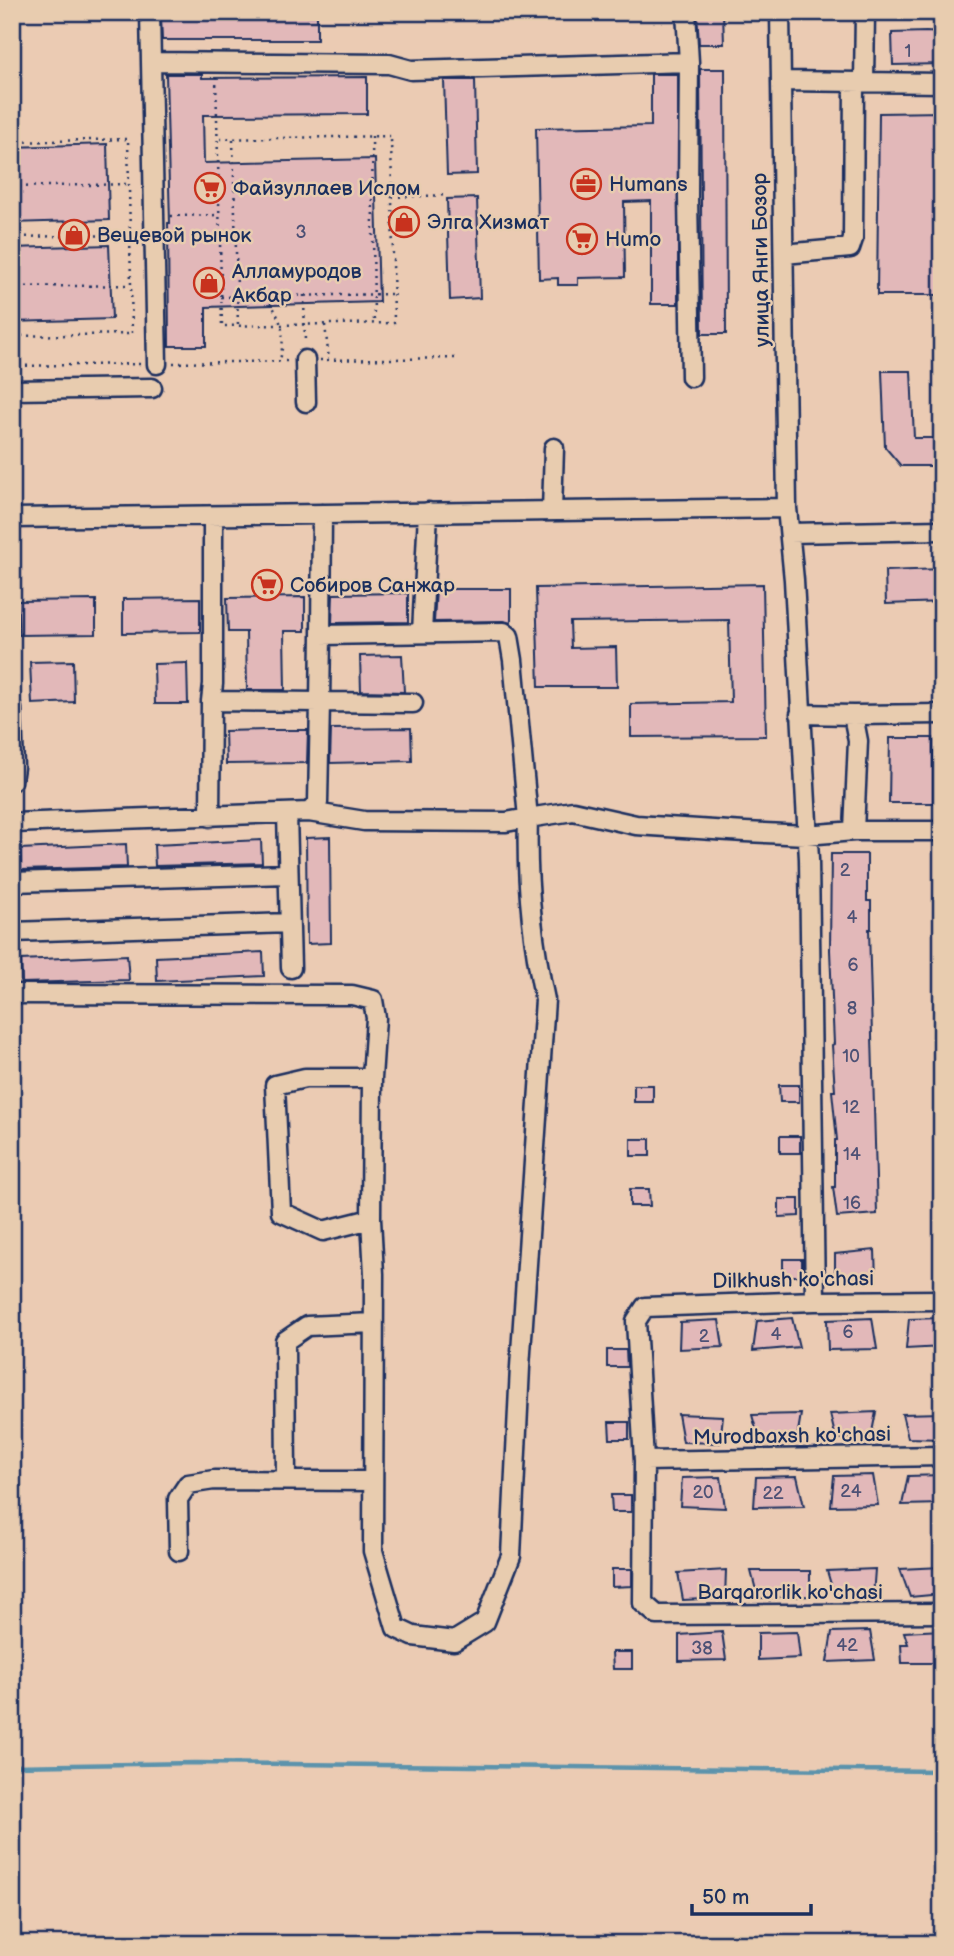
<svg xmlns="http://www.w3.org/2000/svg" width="954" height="1956" font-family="'Balsamiq Sans',sans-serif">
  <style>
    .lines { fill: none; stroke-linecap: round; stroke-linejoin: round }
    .stream { stroke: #5b93ac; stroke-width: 4.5 }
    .building { fill: #e2b8b9; stroke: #1b2f5e; stroke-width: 2 }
    .minor-casing { stroke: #1b2f5e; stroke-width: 23 }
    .path { stroke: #1b2f5e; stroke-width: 2.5; stroke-dasharray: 2 5; stroke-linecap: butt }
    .minor { stroke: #e8ccaf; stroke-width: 18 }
    .labels { text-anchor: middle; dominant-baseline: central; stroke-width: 5; stroke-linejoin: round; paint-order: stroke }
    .number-label { font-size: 18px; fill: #4d5175 }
    .poi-label { font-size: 21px; fill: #1b2f5e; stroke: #e8ccaf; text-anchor: start }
    .street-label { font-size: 21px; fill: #1b2f5e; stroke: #e8ccaf }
  </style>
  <rect width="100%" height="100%" fill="#ebcbb3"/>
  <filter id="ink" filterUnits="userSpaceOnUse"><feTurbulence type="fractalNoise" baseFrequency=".0143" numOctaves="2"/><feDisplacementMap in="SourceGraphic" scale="14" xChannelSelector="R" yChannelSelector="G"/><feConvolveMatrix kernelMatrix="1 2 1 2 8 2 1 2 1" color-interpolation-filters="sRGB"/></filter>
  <g filter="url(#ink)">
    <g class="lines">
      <path class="stream" d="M12,1766L195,1763L942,1771"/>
    </g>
    <path class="building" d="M697,12H723L724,44H699Z
      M317,15V40H162L161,16Z
      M926,32L942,33V64L893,65L892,33Z
      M700,69H725L726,334H702Z
      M166,74H202V78L367,77V114L203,115L204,163L375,159L379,302L206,307V346H169L168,223H170Z
      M651,74H678V304H651V201L624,202L625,277L578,278V285H558V278L539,279L536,128L651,126Z
      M444,80H475L477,174L447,175Z
      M942,112V295H877L879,113Z
      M107,144L109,220L12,223V147Z
      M477,198L480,298L450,300L447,199Z
      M109,245L112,319L12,322V248Z
      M882,371H911L914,438H942V466H901L885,447Z
      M942,569V602L886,604L885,571Z
      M763,584L766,736L631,737V704L731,702L729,620L570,622L571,648L616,647L617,687H539L536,588Z
      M436,589H511V623L504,621L434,622Z
      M408,593V622L332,623L333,594Z
      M305,597V631H284L285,690H247L246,632H228L227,598Z
      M200,598V632L123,633V599Z
      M96,600V634L19,635L18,601Z
      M402,655L404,692L361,691L360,656Z
      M73,661L74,702L32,704L30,662Z
      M187,663L188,704H155L154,664Z
      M411,728L412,761L330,763L331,729Z
      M268,730H308L307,763L226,764L225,731Z
      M890,738H933V803H889Z
      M330,837L331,943L307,944L306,838Z
      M261,840L262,863L155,866L154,845Z
      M126,844L127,867L21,870L20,849Z
      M831,854H867V901H871V929H869L877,1214L837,1217L833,1187H835V1140H837L832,1091H835L832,1045L834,1044L830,950Z
      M263,952L264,976L157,981L156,957Z
      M127,955L129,980L22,983L21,960Z
      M634,1085H653V1102H634Z
      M779,1085H799V1102H780Z
      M780,1136H800V1153H780Z
      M631,1139H650V1156H631Z
      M630,1189H649L650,1206H630Z
      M779,1199H799V1216L779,1217Z
      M875,1250L876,1281L835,1278V1254Z
      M783,1259H802V1276H783Z
      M792,1318L799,1347L753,1351L757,1321Z
      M872,1318L877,1349L828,1350L827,1320Z
      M942,1318V1347L906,1349L909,1319Z
      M719,1320L723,1347L679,1349L680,1322Z
      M607,1350H626L627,1367H607Z
      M876,1412L871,1437L836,1439L830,1414Z
      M942,1413V1439L908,1438L902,1414Z
      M678,1414L723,1416L720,1443L683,1442Z
      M801,1414L797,1438L759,1439L752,1415Z
      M609,1422H629V1439H610Z
      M873,1475L878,1505L831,1506L834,1476Z
      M942,1475V1504L902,1505L908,1476Z
      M797,1476L804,1506L754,1507L756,1477Z
      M721,1477L725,1508L680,1506L682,1478Z
      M611,1495H631V1512H612Z
      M942,1567V1594L910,1597L900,1569Z
      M612,1569H632V1586L612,1587Z
      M875,1569L873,1597L838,1596L833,1591L827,1571Z
      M726,1570L725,1598L683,1600L678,1573Z
      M751,1571H810V1596L758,1598Z
      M942,1630V1663H902L901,1644H908L904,1632Z
      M870,1631L875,1660L827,1662L832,1632Z
      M722,1632L726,1660L679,1661V1635Z
      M797,1632L800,1658L758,1660V1633Z
      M612,1652H632V1669H613Z"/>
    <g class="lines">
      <g class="minor-casing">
        <path id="minor" d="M150,12L151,62
          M686,12L689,62L688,197L691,377
          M780,12L787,508L794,580L809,859L815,1301
          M781,81L942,83
          M864,82L865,12
          M784,254L850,248L853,239L854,82
          M305,360L306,402
          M157,364L151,62L389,64L411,70L689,62
          M12,390L152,388
          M552,511L554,448
          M213,516V684L211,701L320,702L321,635L504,632L509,636L513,660L528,818L506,822L364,821L309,812
          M12,518L787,508
          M790,533L942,530
          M422,633L428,512
          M321,635L322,514
          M12,709L14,767L12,781
          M800,714L853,715L858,741L854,831
          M853,715L942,714
          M287,814L291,968
          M210,817L211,701
          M12,823L309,812L318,803L320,702L413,703
          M12,882L287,874
          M12,932L289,923
          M12,994L352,995L373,1000L376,1018L372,1078L371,1219L374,1274L373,1551L396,1628L413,1636L454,1641L485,1622L511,1556L520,1367L545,1000C532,940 526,879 528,818L573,811L636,825L745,832L806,835L854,831H942
          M371,1219L323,1231L281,1212L275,1085L305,1078H372
          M942,1300L815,1301L645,1307L636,1321L644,1461L643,1603L657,1615L942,1613
          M644,1461L942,1456
          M286,1480L285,1341L307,1326L373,1323
          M179,1551L178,1499L188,1484L214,1480L373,1481"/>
      </g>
      <path class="path" d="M216,77L222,326L394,323L391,136L219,139
        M372,136L374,322
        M233,140L238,326
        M12,142L128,139L132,334L12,336
        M12,187L128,184
        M392,197L447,195
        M171,216L220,215
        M12,237L130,235
        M12,287L131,285
        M304,295L305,343
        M267,296C282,323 286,329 280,361
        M221,297L393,294
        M325,325L329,360
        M320,360L459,358
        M173,363L289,361
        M12,366L142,364"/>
      <use href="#minor" class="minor"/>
    </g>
  </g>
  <defs>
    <g id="office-ring" transform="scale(1.575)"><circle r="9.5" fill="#e8ccaf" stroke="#c8321e" stroke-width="1.5"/><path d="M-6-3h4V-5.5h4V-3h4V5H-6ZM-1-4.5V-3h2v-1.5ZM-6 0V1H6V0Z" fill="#c8321e"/></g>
    <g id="supermarket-ring" transform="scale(1.575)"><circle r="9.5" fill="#e8ccaf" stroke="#c8321e" stroke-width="1.5"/><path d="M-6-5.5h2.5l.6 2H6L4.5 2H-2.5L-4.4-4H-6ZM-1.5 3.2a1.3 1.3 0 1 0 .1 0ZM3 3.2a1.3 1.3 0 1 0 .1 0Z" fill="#c8321e"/></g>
    <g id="shop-ring" transform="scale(1.575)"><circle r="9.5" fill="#e8ccaf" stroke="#c8321e" stroke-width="1.5"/><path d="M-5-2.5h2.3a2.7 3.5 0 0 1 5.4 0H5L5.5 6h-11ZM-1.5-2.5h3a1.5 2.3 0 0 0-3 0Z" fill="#c8321e"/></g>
  </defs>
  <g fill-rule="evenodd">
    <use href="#office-ring" x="586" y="184"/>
    <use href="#supermarket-ring" x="210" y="188"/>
    <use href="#shop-ring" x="404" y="222"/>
    <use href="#shop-ring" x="74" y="235"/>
    <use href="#supermarket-ring" x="582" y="239"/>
    <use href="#shop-ring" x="209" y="283"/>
    <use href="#supermarket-ring" x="267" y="585"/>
  </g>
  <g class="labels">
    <g class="number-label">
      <text x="908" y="51">1</text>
      <text x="301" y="232">3</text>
      <text x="845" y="870">2</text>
      <text x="852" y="917">4</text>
      <text x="853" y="965">6</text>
      <text x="852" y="1008">8</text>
      <text x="851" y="1056">10</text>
      <text x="851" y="1107">12</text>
      <text x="852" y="1154">14</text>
      <text x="852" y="1203">16</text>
      <text x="848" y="1332">6</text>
      <text x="776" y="1334">4</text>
      <text x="704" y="1336">2</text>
      <text x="851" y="1491">24</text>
      <text x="703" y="1492">20</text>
      <text x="773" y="1493">22</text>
      <text x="847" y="1645">42</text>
      <text x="702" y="1648">38</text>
    </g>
    <g class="poi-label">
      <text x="609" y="184">Humans</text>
      <text x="233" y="188">Файзуллаев Ислом</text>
      <text x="427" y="222">Элга Хизмат</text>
      <text x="97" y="235">Вещевой рынок</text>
      <text x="605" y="239">Humo</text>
      <text x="232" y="271">Алламуродов<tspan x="232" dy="24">Акбар</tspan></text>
      <text x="290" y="585">Собиров Санжар</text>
    </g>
    <g class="street-label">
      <text transform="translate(761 260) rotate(-91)">улица Янги Бозор</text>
      <text transform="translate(793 1280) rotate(-1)">Dilkhush ko'chasi</text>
      <text transform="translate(792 1436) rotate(-1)">Murodbaxsh ko'chasi</text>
      <text x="790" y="1592">Barqarorlik ko'chasi</text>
    </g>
  </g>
  <rect width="954" height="1956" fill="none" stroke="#e8ccaf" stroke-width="42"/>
  <rect x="21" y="21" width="912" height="1914" fill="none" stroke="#1b2f5e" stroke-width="2.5" filter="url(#ink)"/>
  <path d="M692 1904v10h119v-10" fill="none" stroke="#1b2f5e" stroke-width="3.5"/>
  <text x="702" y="1904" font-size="21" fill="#1b2f5e" stroke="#e8ccaf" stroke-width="5" paint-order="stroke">50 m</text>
</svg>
